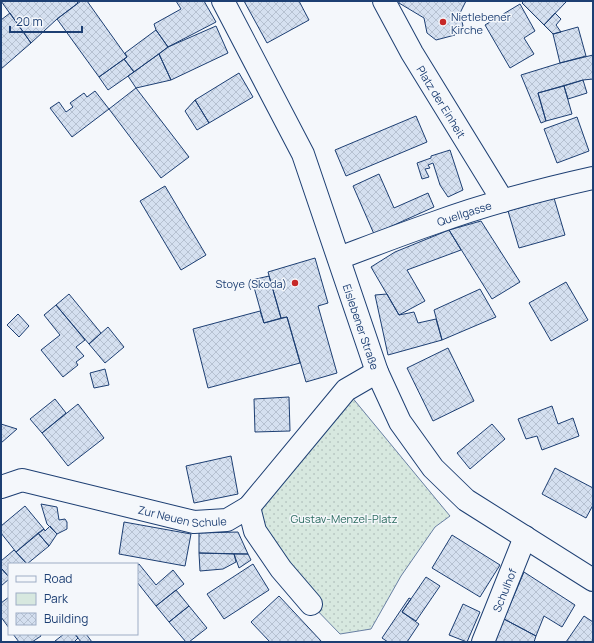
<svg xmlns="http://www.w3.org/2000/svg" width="594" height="643" font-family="Manrope,sans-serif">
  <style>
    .green { fill: url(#green-dots); stroke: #687fa3 }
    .building { fill: url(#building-cross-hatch); stroke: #1d3f73 }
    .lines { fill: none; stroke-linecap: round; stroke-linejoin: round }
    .minor-casing { stroke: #1d3f73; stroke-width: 24 }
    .minor { stroke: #f4f7fb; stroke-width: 22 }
    .poi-dot { fill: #c62828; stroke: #f4f7fb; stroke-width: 1.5 }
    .labels { text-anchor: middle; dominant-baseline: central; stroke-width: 3; stroke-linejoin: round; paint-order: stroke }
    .poi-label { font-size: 11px; fill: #1d3f73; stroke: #f4f7fb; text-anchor: start }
    .street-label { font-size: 11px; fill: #1d3f73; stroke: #f4f7fb }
    .park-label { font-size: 11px; fill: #2c6c60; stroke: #f4f7fb }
  </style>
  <defs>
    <pattern id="green-dots" width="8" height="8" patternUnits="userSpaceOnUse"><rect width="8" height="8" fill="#d7e8df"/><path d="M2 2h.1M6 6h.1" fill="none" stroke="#b8c8c3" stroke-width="1.8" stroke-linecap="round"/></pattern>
    <pattern id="building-cross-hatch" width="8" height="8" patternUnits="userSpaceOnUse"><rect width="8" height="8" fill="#d5e0f0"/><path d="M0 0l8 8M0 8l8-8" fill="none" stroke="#b6c1d1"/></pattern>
  </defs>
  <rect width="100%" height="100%" fill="#f4f7fb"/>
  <path class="green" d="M346,390L450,516L435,527L401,576L371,629L340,634L311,604L249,507Z"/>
  <path class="building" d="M1,1H76L78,3L57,19L31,43Z
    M81,1H87L127,57L99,77L57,19Z
    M176,1H204L216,22L168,47L156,30L154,24L181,9Z
    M244,1H299L309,20L267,43Z
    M399,1H466L460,13L463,26L455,35L436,40L427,33L424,18L399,3Z
    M524,1H566V2L544,25L522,3Z
    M520,4L535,31L524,38L534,54L510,68L485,25Z
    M10,13L31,43L1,69V20Z
    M555,13L561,19L556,25L561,32L553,34L544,25Z
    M216,26L228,53L171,80L159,54L168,47Z
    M578,27L586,56L560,63L553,34Z
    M156,30L168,47L134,72L124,59L127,57L125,53Z
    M159,54L171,80L136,88L128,76Z
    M593,55V79L583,80L538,93L546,121L541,123L521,75L560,63Z
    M124,59L134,72L108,90L99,77Z
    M239,73L253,97L209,123L195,100Z
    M583,80L587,93L568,99L564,86Z
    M564,86L572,114L546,121L538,93Z
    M136,88L189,157L161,178L109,109Z
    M95,91L109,109L72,137L50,108L59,102L66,112L73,107L70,103L84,93L87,97Z
    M195,100L209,123L197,130L185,111Z
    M416,116L427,142L346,176L335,150Z
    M577,117L589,151L557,163L544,129Z
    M450,150L463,190L448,197L440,185L433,163L428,165L430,168L425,169L429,177L422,179L417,163L431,158V156Z
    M379,174L394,208L428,193L434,207L374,234L353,186Z
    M165,186L206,255L181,270L140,201Z
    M554,198L565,235L519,248L508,211Z
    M481,221L520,282L492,299L449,230Z
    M449,230L461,250L407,270L425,301L399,315L371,267L395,252Z
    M315,258L328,303L318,306L337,373L306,382L287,317L281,318L268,272Z
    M269,276L281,318L264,323L252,280Z
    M566,282L588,320L551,341L529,303Z
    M480,289L496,317L442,340L434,310Z
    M69,294L101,333L89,344L56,305Z
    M387,294L399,315L414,312L418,323L436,319L442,340L388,355L375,295Z
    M56,305L85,340L76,347L84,356L76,362L78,365L63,377L41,350L60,335L44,315Z
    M260,311L264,323L287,317L300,363L208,388L193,329Z
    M18,314L29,326L19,337L7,325Z
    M108,327L124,347L105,363L89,344Z
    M448,348L474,401L433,421L407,368Z
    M105,369L109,385L94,388L90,373Z
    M289,397L290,431L255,432L254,399Z
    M55,399L66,413L42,433L30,419Z
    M78,404L104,438L68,466L42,433Z
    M552,406L558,424L573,418L579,436L542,450L537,436L526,439L518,419Z
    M1,424L17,429L1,443Z
    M492,424L505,439L470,469L457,453Z
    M231,456L238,494L194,503L186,466Z
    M555,468L593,488V505L586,518L542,494Z
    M41,504L57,507L59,520L65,519L67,522V529L57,534L47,524Z
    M25,506L44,529L16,552L1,533V526Z
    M124,522L191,534L185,566L119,554Z
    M50,526L57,534L49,546L38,533L44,529L45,531Z
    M238,532L248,554L199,553V533Z
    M38,533L49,546L27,564L16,552Z
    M452,535L500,565L480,597L432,568Z
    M14,550L27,564H9V577L1,568V561Z
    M199,553L234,554L236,562L223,569L200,571Z
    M234,554H248L251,560L239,568Z
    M139,564L156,585L173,570L184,584L156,606L137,582V565Z
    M253,564L269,590L224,619L207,594Z
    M1,568L9,577V579L1,586Z
    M524,572L575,605L562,627L544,616L536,636L504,619Z
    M426,577L440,586L416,621L402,612Z
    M176,590L189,606L169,622L156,606Z
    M279,596L322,642H270L251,622Z
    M9,597V628L1,617V603Z
    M409,598L411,599L402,612L419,624L407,642H388L382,638Z
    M463,604L480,612L467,642L449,635Z
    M189,606L207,628L189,642H186L169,622Z
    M584,616L593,622V642H566Z
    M504,619L536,636L534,642H495Z
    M13,634H40L41,636L32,642H19Z
    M64,634H75L78,638L74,642H56L55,641Z
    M75,634H86L92,642H81Z"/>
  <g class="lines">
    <g class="minor-casing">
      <g id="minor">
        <path id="s1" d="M223,1L303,154L377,372L400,422L433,468L466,500L593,580"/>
        <path id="s2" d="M384,1L412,53L503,201"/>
        <path id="s3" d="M339,258C371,246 402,234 434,223C486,204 539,190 593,178"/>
        <path id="s4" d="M1,487L22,480L194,522L227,520L249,507L346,390L377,372"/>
        <path d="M249,507L255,531L281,569L311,604"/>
        <path id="s5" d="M483,642L525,537"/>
      </g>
    </g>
    <use href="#minor" class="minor"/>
  </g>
  <g class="poi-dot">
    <circle cx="443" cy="22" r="4"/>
    <circle cx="295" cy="283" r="4"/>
  </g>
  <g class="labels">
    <g class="poi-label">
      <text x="451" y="16">Nietlebener<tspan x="451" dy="13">Kirche</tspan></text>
      <text x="287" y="283" text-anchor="end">Stoye (Skoda)</text>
    </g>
    <g class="street-label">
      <text stroke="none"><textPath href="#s2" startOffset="116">Platz der Einheit</textPath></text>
      <text stroke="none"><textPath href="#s3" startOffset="133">Quellgasse</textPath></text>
      <text stroke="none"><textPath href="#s1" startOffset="355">Eislebener Straße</textPath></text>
      <text stroke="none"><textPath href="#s4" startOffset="187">Zur Neuen Schule</textPath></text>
      <text stroke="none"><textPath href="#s5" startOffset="56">Schulhof</textPath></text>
    </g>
    <g class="park-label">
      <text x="344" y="518">Gustav-Menzel-Platz</text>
    </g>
  </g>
  <rect width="594" height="643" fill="none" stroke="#1d3f73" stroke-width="4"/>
  <rect x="8" y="563" width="130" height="72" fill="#f4f7fb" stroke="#9eadc5"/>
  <rect x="16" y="576" width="20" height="6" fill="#f4f7fb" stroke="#9eadc5"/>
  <text x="44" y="583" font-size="12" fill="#1d3f73">Road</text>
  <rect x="16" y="593" width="20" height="12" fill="#d7e8df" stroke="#9eadc5"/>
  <text x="44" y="603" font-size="12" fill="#1d3f73">Park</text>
  <rect x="16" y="613" width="20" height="12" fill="url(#building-cross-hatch)" stroke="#9eadc5"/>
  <text x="44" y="623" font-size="12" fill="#1d3f73">Building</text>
  <path d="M10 26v6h72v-6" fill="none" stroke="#1d3f73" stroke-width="2"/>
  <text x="16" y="26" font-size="12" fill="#1d3f73" stroke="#f4f7fb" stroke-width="3" paint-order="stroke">20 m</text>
</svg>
